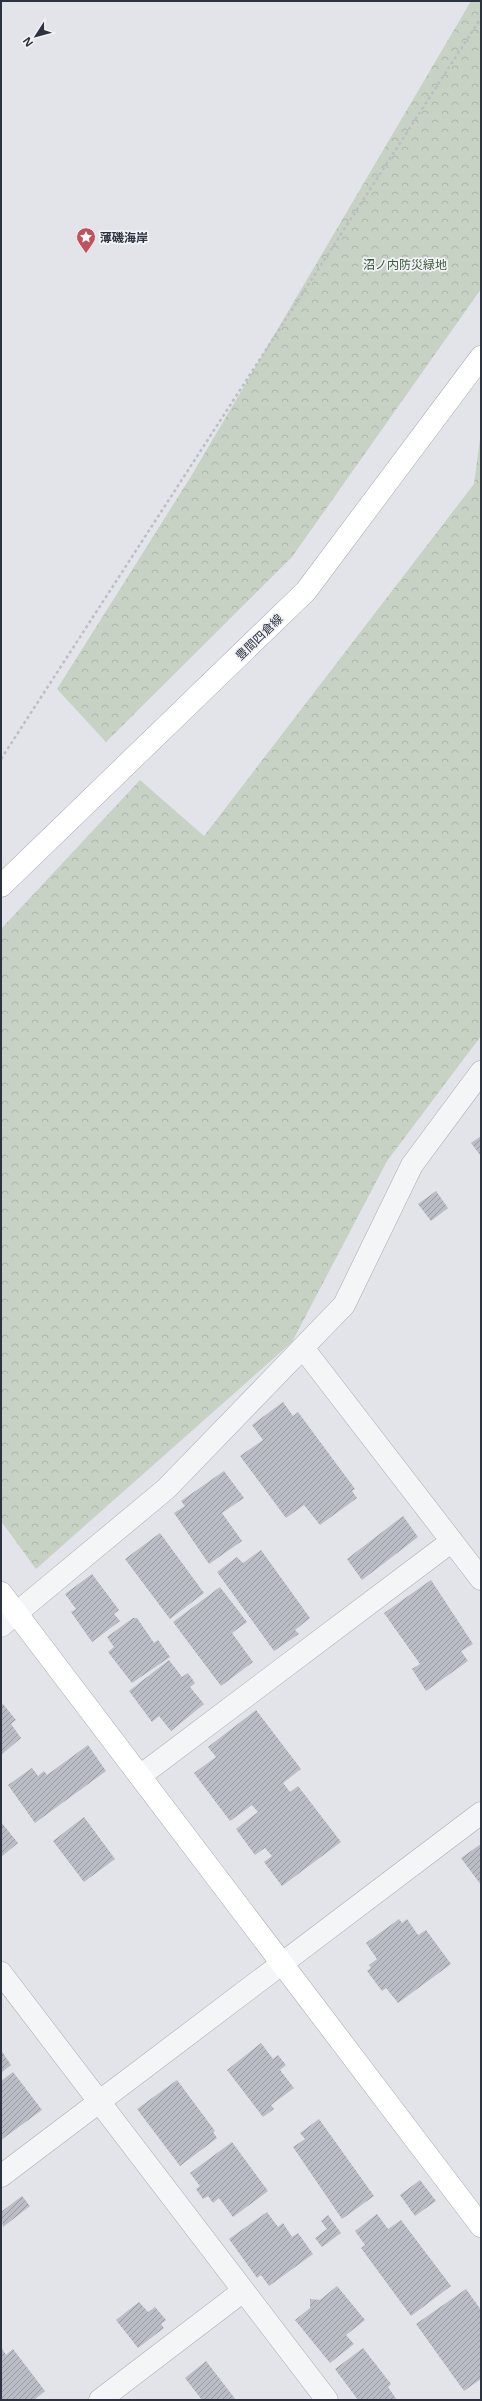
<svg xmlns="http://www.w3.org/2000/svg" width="482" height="2401" font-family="'Open Sans','Noto Sans JP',sans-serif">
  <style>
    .forest { fill: url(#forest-crowns) }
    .building { fill: url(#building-hatch) }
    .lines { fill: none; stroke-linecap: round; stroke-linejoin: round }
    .street-casing { stroke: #a8abb3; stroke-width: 23 }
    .secondary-casing { stroke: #a8abb3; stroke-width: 23 }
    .path { stroke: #bcbec3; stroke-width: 2.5; stroke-dasharray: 3 3; stroke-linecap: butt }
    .street { stroke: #f4f5f7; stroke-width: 22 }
    .secondary { stroke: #fff; stroke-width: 22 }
    .labels { text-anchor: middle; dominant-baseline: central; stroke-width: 3.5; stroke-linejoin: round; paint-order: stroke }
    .poi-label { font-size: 12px; font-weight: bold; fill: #2c323f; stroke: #f1f3f6; text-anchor: start }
    .park-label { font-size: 12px; fill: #3e593a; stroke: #f1f3f6 }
    .street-label { font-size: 12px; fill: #2c323f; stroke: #f1f3f6 }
  </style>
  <defs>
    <pattern id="forest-crowns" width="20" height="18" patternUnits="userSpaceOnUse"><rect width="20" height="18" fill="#c7d2c4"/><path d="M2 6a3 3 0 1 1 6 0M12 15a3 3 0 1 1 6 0" fill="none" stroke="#abb5a9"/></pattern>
    <pattern id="building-hatch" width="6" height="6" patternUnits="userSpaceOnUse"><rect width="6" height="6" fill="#babdc5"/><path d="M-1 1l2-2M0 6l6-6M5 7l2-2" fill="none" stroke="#979aa1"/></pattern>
  </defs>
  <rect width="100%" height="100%" fill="#e2e4e9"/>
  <path class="forest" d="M471,1H481V289L292,557L106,742L57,689L190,478Z
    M481,431V1036L387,1161L292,1342L36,1569L1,1521V929L140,780L204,836L474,484Z"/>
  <path class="building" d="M481,1136V1154L480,1155L471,1143Z
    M436,1191L448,1208L431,1221L418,1204Z
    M283,1402L293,1416L298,1412L355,1489L352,1491L357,1498L320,1525L304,1505L286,1518L240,1456L263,1440L252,1425Z
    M224,1471L244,1498L222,1513L242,1541L209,1564L174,1513L185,1506L181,1501Z
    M403,1516L418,1537L362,1580L347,1559Z
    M160,1533L204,1593L170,1619L125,1559Z
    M261,1550L310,1618L295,1630L299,1634L274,1651L217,1572L237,1557L243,1563Z
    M92,1574L119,1610L114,1614L120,1621L92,1642L71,1612L76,1609L65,1594Z
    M431,1580L473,1644L461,1651L468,1661L426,1691L412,1669L420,1664L384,1613Z
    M220,1587L247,1622L232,1633L253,1662L221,1686L173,1622Z
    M133,1618H137L154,1643L158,1640L170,1657L132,1683L108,1652L114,1647L107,1637Z
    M169,1660L182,1677L188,1673L195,1683L190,1687L204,1704L171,1731L159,1716L152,1722L129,1691Z
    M3,1704L16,1720L11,1724L21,1738L1,1755V1706Z
    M256,1710L301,1769L283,1783L290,1792L298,1786L341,1842L282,1886L264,1862L272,1856L265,1848L255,1855L236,1829L258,1812L252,1805L230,1821L194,1773L216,1757L208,1747Z
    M88,1745L106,1771L35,1823L8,1785L32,1768L38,1776L44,1771L47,1775Z
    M84,1817L115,1859L84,1882L53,1841Z
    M1,1822L18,1843L1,1857Z
    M481,1844V1885L461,1858Z
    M399,1919L402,1923L407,1919L418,1935L426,1930L451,1964L398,2003L386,1988L382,1991L367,1971L371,1968L369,1965L377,1959L366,1943Z
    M261,2043L273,2059L278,2055L286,2065L280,2070L294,2088L271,2105L274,2109L263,2117L227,2070Z
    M1,2050L11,2065L1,2073Z
    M13,2072L42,2110L1,2140V2081Z
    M177,2080L215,2131L213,2132L217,2138L180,2166L137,2109Z
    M319,2119L374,2196L342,2219L293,2147L305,2139L300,2133Z
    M232,2142L268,2191L233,2217L219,2198L213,2203L208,2196L203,2199L196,2189L200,2186L190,2173Z
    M420,2180L436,2201L415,2216L400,2195Z
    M22,2196L30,2206L3,2227L1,2212Z
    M267,2212L278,2227L283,2223L292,2237L298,2233L313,2254L269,2286L261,2275L257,2278L229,2239Z
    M377,2214L388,2229L401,2220L451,2286L411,2316L361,2248L365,2245L355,2231Z
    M328,2215L341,2233L322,2247L315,2238L327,2229L321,2221Z
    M337,2286L365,2320L346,2335L354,2344L330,2363L295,2320L310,2308V2299L320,2300Z
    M466,2289L481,2310V2379L464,2391L416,2324Z
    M139,2302L148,2312L155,2307L166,2320L161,2324L164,2328L138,2348L116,2320Z
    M1,2347L6,2355L13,2349L45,2391L34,2400H1Z
    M363,2348L391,2384L388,2387L397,2400H358L335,2369Z
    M206,2361L236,2400H202L185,2378Z"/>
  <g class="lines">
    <g class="street-casing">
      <path id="street" d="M303,1348L481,1579
        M1,1626L166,1489L344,1305L412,1165L481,1072
        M140,1776L452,1541
        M1,1973L327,2400
        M1,2176L481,1813
        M100,2400L243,2291"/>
    </g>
    <g class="secondary-casing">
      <path id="secondary" d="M1,886L306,591L481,357
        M1,1593L481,2226"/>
    </g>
    <path class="path" d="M1,759L481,18"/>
    <use href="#street" class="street"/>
    <use href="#secondary" class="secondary"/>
  </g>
  <defs>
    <g id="sight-pin" transform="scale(1)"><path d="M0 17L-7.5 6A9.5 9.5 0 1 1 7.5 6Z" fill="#c0545e" stroke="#f1f3f6"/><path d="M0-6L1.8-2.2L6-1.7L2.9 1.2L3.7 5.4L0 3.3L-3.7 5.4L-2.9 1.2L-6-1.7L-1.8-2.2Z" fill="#fff"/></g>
  </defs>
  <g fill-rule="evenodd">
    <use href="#sight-pin" x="86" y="237"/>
  </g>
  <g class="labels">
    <g class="poi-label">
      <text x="100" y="237">薄磯海岸</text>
    </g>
    <g class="park-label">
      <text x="405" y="264">沼ノ内防災緑地</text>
    </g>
    <g class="street-label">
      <text transform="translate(259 637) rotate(-44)">豊間四倉線</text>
    </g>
  </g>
  <rect width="482" height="2401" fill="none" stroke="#2c323f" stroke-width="4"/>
  <g transform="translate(36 36) rotate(234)" stroke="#f1f3f6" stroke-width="3" paint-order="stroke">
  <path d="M0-3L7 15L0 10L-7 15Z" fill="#2c323f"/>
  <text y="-6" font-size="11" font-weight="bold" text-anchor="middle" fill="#2c323f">N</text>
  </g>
</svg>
